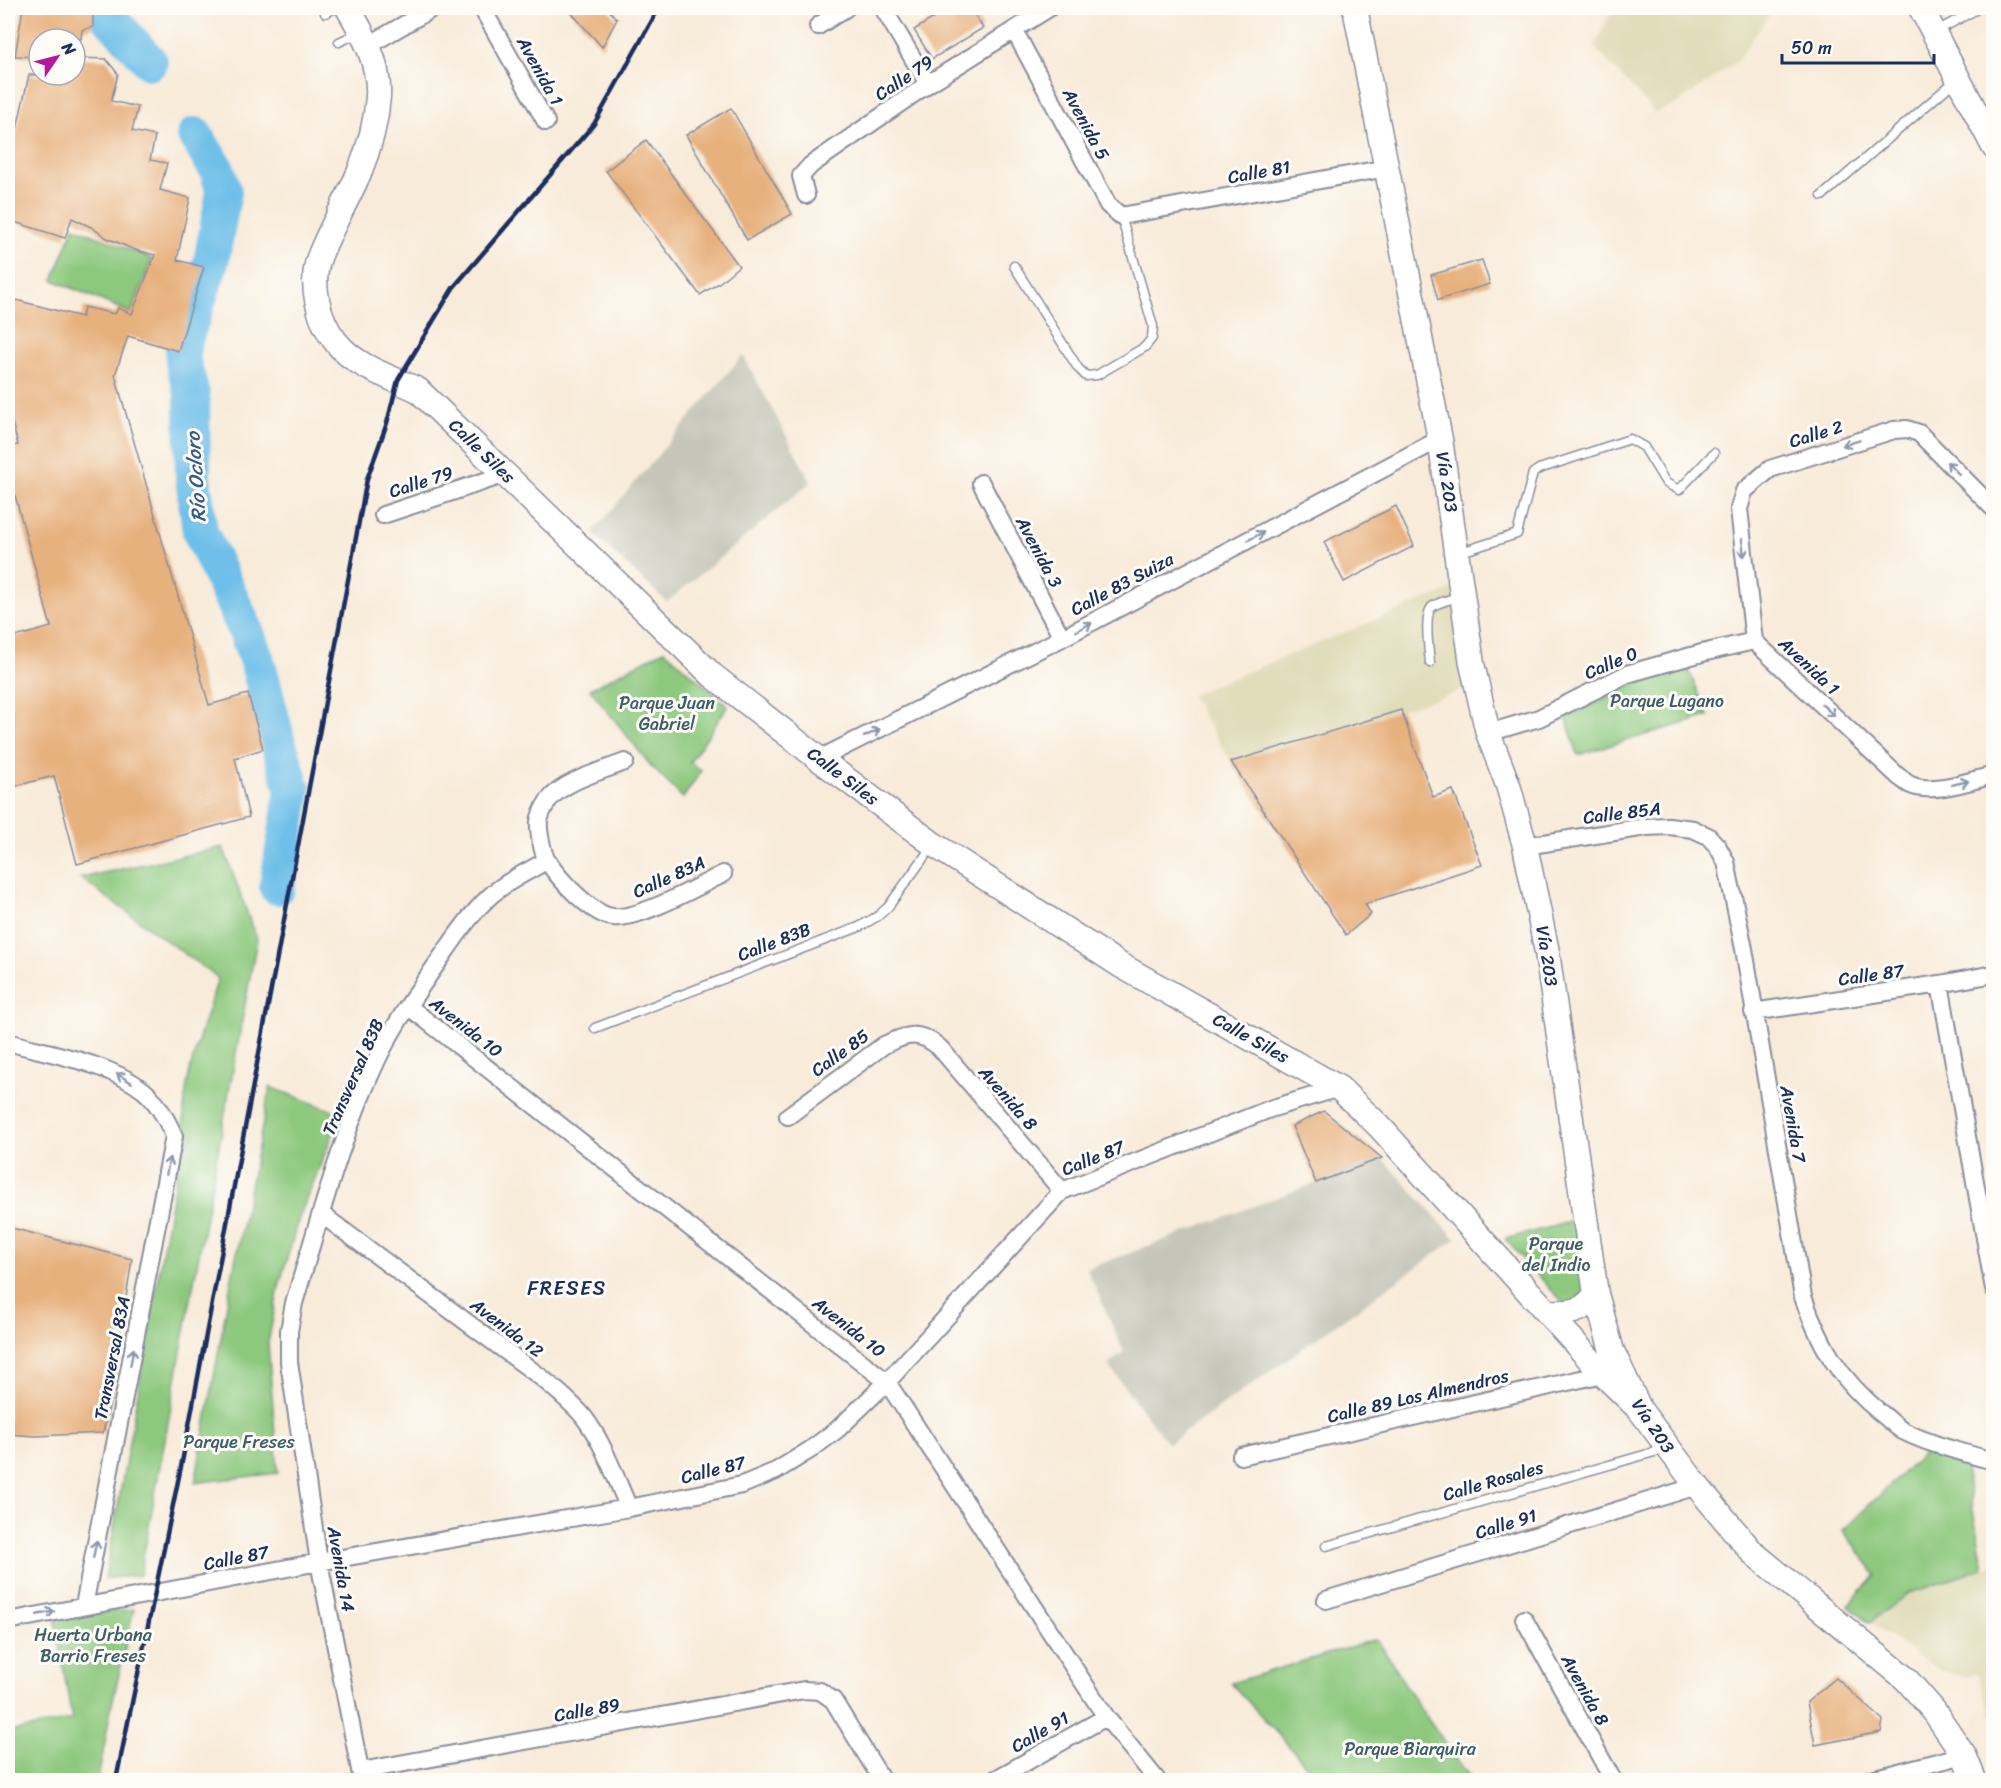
<svg xmlns="http://www.w3.org/2000/svg" width="2001" height="1788" font-family="Sriracha,sans-serif">
  <style>
    .built { fill: #e1dcba }
    .industrial { fill: #c5c5b8 }
    .green { fill: #8cc87d; stroke: #547c6e; stroke-width: 1.5 }
    .lines { fill: none; stroke-linecap: round; stroke-linejoin: round }
    .river { stroke: #6ebfe9; stroke-width: 36 }
    .building { fill: #e7b17e }
    .lane-casing { stroke: #8a8d9c; stroke-width: 11 }
    .street-casing { stroke: #8a8d9c; stroke-width: 20 }
    .secondary-casing { stroke: #8a8d9c; stroke-width: 27 }
    .lane { stroke: #fff; stroke-width: 8 }
    .street { stroke: #fff; stroke-width: 16 }
    .secondary { stroke: #fff; stroke-width: 24 }
    .rail { stroke: #1b2f5e; stroke-width: 4.5 }
    .oneway { stroke: #8d97ae }
    .labels { text-anchor: middle; dominant-baseline: central; stroke-width: 6; stroke-linejoin: round; paint-order: stroke }
    .street-label { font-size: 18px; fill: #1b2f5e; stroke: #fdfcf7 }
    .park-label { font-size: 18px; fill: #3d5d67; stroke: #fdfcf7 }
    .water-label { font-size: 20px; font-style: italic; fill: #345a88; stroke: #fdfcf7 }
    .neighbourhood-label { font-size: 20px; letter-spacing: 1.5px; fill: #1b2f5e; stroke: #fdfcf7 }
  </style>
  <rect width="100%" height="100%" fill="#fdfcf7"/>
  <filter id="ink" filterUnits="userSpaceOnUse"><feTurbulence type="fractalNoise" baseFrequency=".0167" numOctaves="2"/><feDisplacementMap in="SourceGraphic" scale="12" xChannelSelector="R" yChannelSelector="G"/><feConvolveMatrix kernelMatrix="1 2 1 2 8 2 1 2 1" color-interpolation-filters="sRGB"/></filter>
  <filter id="wash" filterUnits="userSpaceOnUse"><feTurbulence type="fractalNoise" baseFrequency=".008" numOctaves="4" result="noise"/><feDisplacementMap in="SourceGraphic" scale="24" xChannelSelector="R" yChannelSelector="G"/><feGaussianBlur stdDeviation="1.35" result="paint"/><feColorMatrix in="noise" values="0 0 0 0 0 0 0 0 0 0 0 0 0 0 0 0 0 1.4 0 .05"/><feComposite in="paint" operator="in"/></filter>
  <g filter="url(#wash)">
    <rect width="100%" height="100%" fill="#f8ebd9"/>
    <path class="built" d="M1372,8H1467L1373,15Z
      M1613,8H1774L1736,62L1678,103L1655,113L1594,47Z
      M1454,588L1468,689L1231,762L1191,695Z
      M1993,1566V1715L1991,1716L1977,1674L1965,1677L1951,1674L1940,1670L1919,1657L1870,1622L1907,1594Z"/>
    <path class="industrial" d="M743,355L811,482L667,602L592,533Z
      M1382,1158L1456,1239L1168,1444L1108,1365L1124,1352L1087,1269Z"/>
    <path class="green" d="M74,227L152,259L131,313L53,280Z
      M664,650L728,706L690,762L701,771L683,798L651,766L590,689Z
      M1687,666L1708,716L1578,755L1566,717L1632,684Z
      M223,847L257,939L140,1575L105,1579L184,1129C181,1078 204,1027 218,978L80,878Z
      M270,1087L341,1114L299,1218L280,1282L268,1343L278,1473L195,1483L231,1282Z
      M1578,1220L1587,1301L1567,1307L1505,1239Z
      M1926,1451L1964,1463L1984,1568L1907,1594L1870,1622L1848,1605L1876,1575L1843,1530Z
      M134,1609L110,1713L98,1780H8V1732L72,1720L55,1618Z
      M1377,1639L1419,1707L1472,1780H1320L1231,1683Z"/>
    <g class="lines">
      <path class="river" d="M101,8L150,62
        M195,135L217,170L224,192L211,262L183,345V362L192,394L193,478L200,531L246,631L259,667L277,739L293,789L277,887"/>
    </g>
    <g id="blocks">
      <path class="building" d="M23,8H93V27L82,30L81,39H39V57L15,56Z
        M567,8H607L617,19L602,47Z
        M950,8H971L983,28L932,59L914,30Z
        M75,58L106,59L118,74L111,101L138,107L132,131L155,136L150,160L167,163L160,190L190,198L177,260L204,267L178,351L128,336L115,375L209,705L248,694L263,749L235,758L249,817L77,864L54,776L8,788V639L51,627L8,470V447L18,445L8,407V298L82,317L84,307L115,314L118,308L132,314L155,255L135,250L107,238L91,227L72,218L65,238L8,220V168L29,75H75Z
        M731,108L792,214L747,240L686,135Z
        M646,140L739,266L719,283L700,295L606,171Z
        M1482,260L1490,284L1438,300L1431,275Z
        M1396,506L1414,546L1344,582L1324,542Z
        M1401,710L1433,797L1453,790L1482,865L1365,904L1371,914L1346,935L1231,762Z
        M1324,1111L1382,1158L1316,1183L1292,1126Z
        M8,1227L132,1259L118,1349L115,1379L103,1433L35,1436L8,1434Z
        M1836,1678L1883,1720L1881,1732L1815,1745L1807,1702Z"/>
    </g>
  </g>
  <g filter="url(#ink)">
    <use href="#blocks" fill-opacity="0" stroke="#8a8d9c" stroke-width="1.5"/>
    <g class="lines">
      <g class="lane-casing">
        <path id="lane" d="M325,13L336,8
          M1935,32L1979,8
          M339,42L360,32
          M1822,196L1956,80
          M1014,266L1078,368L1086,376L1097,375L1145,347L1152,338L1153,326L1121,216
          M1458,553L1517,534L1533,473L1539,469L1630,439L1644,447L1666,483L1679,490L1714,453
          M1430,663C1429,651 1423,613 1433,606C1441,601 1453,599 1461,596
          M595,1028L859,927L878,916L888,907L933,845
          M1326,1546L1665,1449"/>
      </g>
      <g class="street-casing">
        <path id="street" d="M482,8L546,122
          M883,8L928,84
          M818,26L846,8
          M1014,30L1108,205L1121,216L1387,168
          M369,45L433,8
          M806,195L801,176L811,165L928,84L1049,8
          M981,483L1062,638
          M1994,509L1919,433L1907,429L1894,430L1770,469L1744,491L1739,509L1754,641L1899,777C1903,779 1907,784 1911,785C1932,795 1972,780 1994,775
          M383,515L506,474
          M1488,733L1539,718L1627,674L1702,653L1754,641
          M819,759L1062,638L1440,439
          M625,762C602,771 563,781 548,801C544,807 540,815 539,822C538,830 543,856 548,862C559,879 592,915 613,917C639,920 698,886 723,874
          M1525,846L1646,827L1669,826L1693,829L1708,836L1718,847L1726,862L1744,949L1803,1297C1821,1347 1840,1380 1882,1414C1889,1419 1896,1427 1903,1431C1929,1444 1958,1451 1986,1459L1994,1460
          M1940,984L1994,1289
          M408,1006L887,1382L1106,1717L1157,1780
          M1753,1012L1940,984L1994,974
          M8,1042C50,1054 109,1063 143,1090C157,1101 167,1120 174,1136L84,1606
          M788,1116L884,1045C907,1034 919,1030 940,1048L1062,1191
          M321,1214L542,1378C556,1390 571,1402 583,1416C604,1443 615,1477 629,1508
          M1241,1456L1603,1374
          M1326,1600L1697,1486
          M1524,1619L1613,1780
          M8,1621L319,1562L629,1508L742,1485L776,1471L810,1450L838,1429L887,1382L1062,1191L1270,1109L1339,1088
          M361,1771L804,1690L820,1691L833,1700L882,1780
          M362,1780L319,1562L289,1362V1331L294,1303C319,1221 341,1136 378,1058C394,1025 415,995 436,965C452,942 468,917 489,897C505,882 527,872 546,861
          M994,1780L1106,1717
          M1868,1780L1964,1755"/>
      </g>
      <g class="secondary-casing">
        <path id="secondary" d="M348,8C364,35 380,64 378,97C376,123 369,149 359,173C347,201 331,227 320,255C309,282 318,320 336,342C355,367 391,377 418,390L712,675L819,759L933,844L1120,965L1339,1088L1379,1126L1603,1374L1640,1410
          M1355,8L1440,439L1472,664L1488,733L1508,785L1525,846L1547,952L1596,1294L1612,1351L1640,1410L1697,1486L1752,1552L1906,1679L1934,1711L1964,1755L1974,1780
          M1921,8L1994,147
          M1549,1312C1572,1313 1582,1313 1596,1294"/>
      </g>
      <use href="#lane" class="lane"/>
      <use href="#street" class="street"/>
      <use href="#secondary" class="secondary"/>
      <path class="rail" d="M116,1780L183,1457L367,479L387,423L398,380L453,288L594,124L659,8"/>
    </g>
    <defs><path id="oneway-shaft" d="M-6 0H5M1.5-3L5.5 0L1.5 3" fill="none" stroke-width="1.6" stroke-linecap="round" stroke-linejoin="round" transform="scale(1.5)"/></defs>
    <g class="oneway">
      <use href="#oneway-shaft" transform="translate(1851 443) rotate(163)"/>
      <use href="#oneway-shaft" transform="translate(1953 468) rotate(-134)"/>
      <use href="#oneway-shaft" transform="translate(1256 536) rotate(-28)"/>
      <use href="#oneway-shaft" transform="translate(1743 548) rotate(83)"/>
      <use href="#oneway-shaft" transform="translate(1084 627) rotate(-28)"/>
      <use href="#oneway-shaft" transform="translate(1828 710) rotate(43)"/>
      <use href="#oneway-shaft" transform="translate(872 733) rotate(-26)"/>
      <use href="#oneway-shaft" transform="translate(1960 783) rotate(-13)"/>
      <use href="#oneway-shaft" transform="translate(124 1078) rotate(-148)"/>
      <use href="#oneway-shaft" transform="translate(168 1166) rotate(-79)"/>
      <use href="#oneway-shaft" transform="translate(132 1357) rotate(-79)"/>
      <use href="#oneway-shaft" transform="translate(95 1549) rotate(-79)"/>
      <use href="#oneway-shaft" transform="translate(46 1613) rotate(-11)"/>
    </g>
  </g>
  <g class="labels">
    <g class="street-label">
      <text transform="translate(540 71) rotate(61)">Avenida 1</text>
      <text transform="translate(904 78) rotate(-34)">Calle 79</text>
      <text transform="translate(1086 124) rotate(62)">Avenida 5</text>
      <text transform="translate(1259 172) rotate(-10)">Calle 81</text>
      <text transform="translate(1816 434) rotate(-17)">Calle 2</text>
      <text transform="translate(482 451) rotate(44)">Calle Siles</text>
      <text transform="translate(421 482) rotate(-18)">Calle 79</text>
      <text transform="translate(1447 482) rotate(81)">Vía 203</text>
      <text transform="translate(1039 552) rotate(62)">Avenida 3</text>
      <text transform="translate(1122 584) rotate(-28)">Calle 83 Suiza</text>
      <text transform="translate(1611 663) rotate(-23)">Calle 0</text>
      <text transform="translate(1809 666) rotate(43)">Avenida 1</text>
      <text transform="translate(843 776) rotate(37)">Calle Siles</text>
      <text transform="translate(1622 813) rotate(-7)">Calle 85A</text>
      <text transform="translate(669 877) rotate(-24)">Calle 83A</text>
      <text transform="translate(774 942) rotate(-21)">Calle 83B</text>
      <text transform="translate(1547 956) rotate(81)">Vía 203</text>
      <text transform="translate(1871 975) rotate(-8)">Calle 87</text>
      <text transform="translate(466 1027) rotate(38)">Avenida 10</text>
      <text transform="translate(1251 1038) rotate(29)">Calle Siles</text>
      <text transform="translate(840 1053) rotate(-36)">Calle 85</text>
      <text transform="translate(353 1077) rotate(-66)">Transversal 83B</text>
      <text transform="translate(1008 1098) rotate(49)">Avenida 8</text>
      <text transform="translate(1793 1124) rotate(80)">Avenida 7</text>
      <text transform="translate(1093 1158) rotate(-22)">Calle 87</text>
      <text transform="translate(849 1327) rotate(38)">Avenida 10</text>
      <text transform="translate(507 1328) rotate(37)">Avenida 12</text>
      <text transform="translate(112 1358) rotate(-79)">Transversal 83A</text>
      <text transform="translate(1418 1396) rotate(-13)">Calle 89 Los Almendros</text>
      <text transform="translate(1653 1426) rotate(56)">Vía 203</text>
      <text transform="translate(713 1470) rotate(-14)">Calle 87</text>
      <text transform="translate(1493 1481) rotate(-16)">Calle Rosales</text>
      <text transform="translate(1506 1524) rotate(-17)">Calle 91</text>
      <text transform="translate(236 1558) rotate(-11)">Calle 87</text>
      <text transform="translate(341 1569) rotate(80)">Avenida 14</text>
      <text transform="translate(1585 1690) rotate(61)">Avenida 8</text>
      <text transform="translate(587 1710) rotate(-10)">Calle 89</text>
      <text transform="translate(1040 1732) rotate(-30)">Calle 91</text>
    </g>
    <g class="park-label">
      <text x="1667" y="701">Parque Lugano</text>
      <text x="667" y="703">Parque Juan<tspan x="667" dy="21">Gabriel</tspan></text>
      <text x="1556" y="1244">Parque<tspan x="1556" dy="21">del Indio</tspan></text>
      <text x="239" y="1442">Parque Freses</text>
      <text x="93" y="1635">Huerta Urbana<tspan x="93" dy="21">Barrio Freses</tspan></text>
      <text x="1410" y="1749">Parque Biarquira</text>
    </g>
    <g class="water-label">
      <text transform="translate(196 477) rotate(-94)">Río Ocloro</text>
    </g>
    <g class="neighbourhood-label">
      <text x="567" y="1288">FRESES</text>
    </g>
  </g>
  <rect width="2001" height="1788" fill="none" stroke="#fdfcf7" stroke-width="30"/>
  <g transform="translate(57 57) rotate(55)"><circle r="28" fill="#fdfcf7" stroke="#a3aaba" stroke-width="1.5"/>
  <path d="M0-4.5L10 22L0 15L-10 22Z" fill="#b5179e"/>
  <text y="-9" font-size="16" font-weight="bold" text-anchor="middle" fill="#1b2f5e">N</text>
  </g>
  <path d="M1782 54v9h152v-9" fill="none" stroke="#1b2f5e" stroke-width="3"/>
  <text x="1791" y="54" font-size="18" fill="#1b2f5e" stroke="#fdfcf7" stroke-width="4.5" paint-order="stroke">50 m</text>
</svg>
